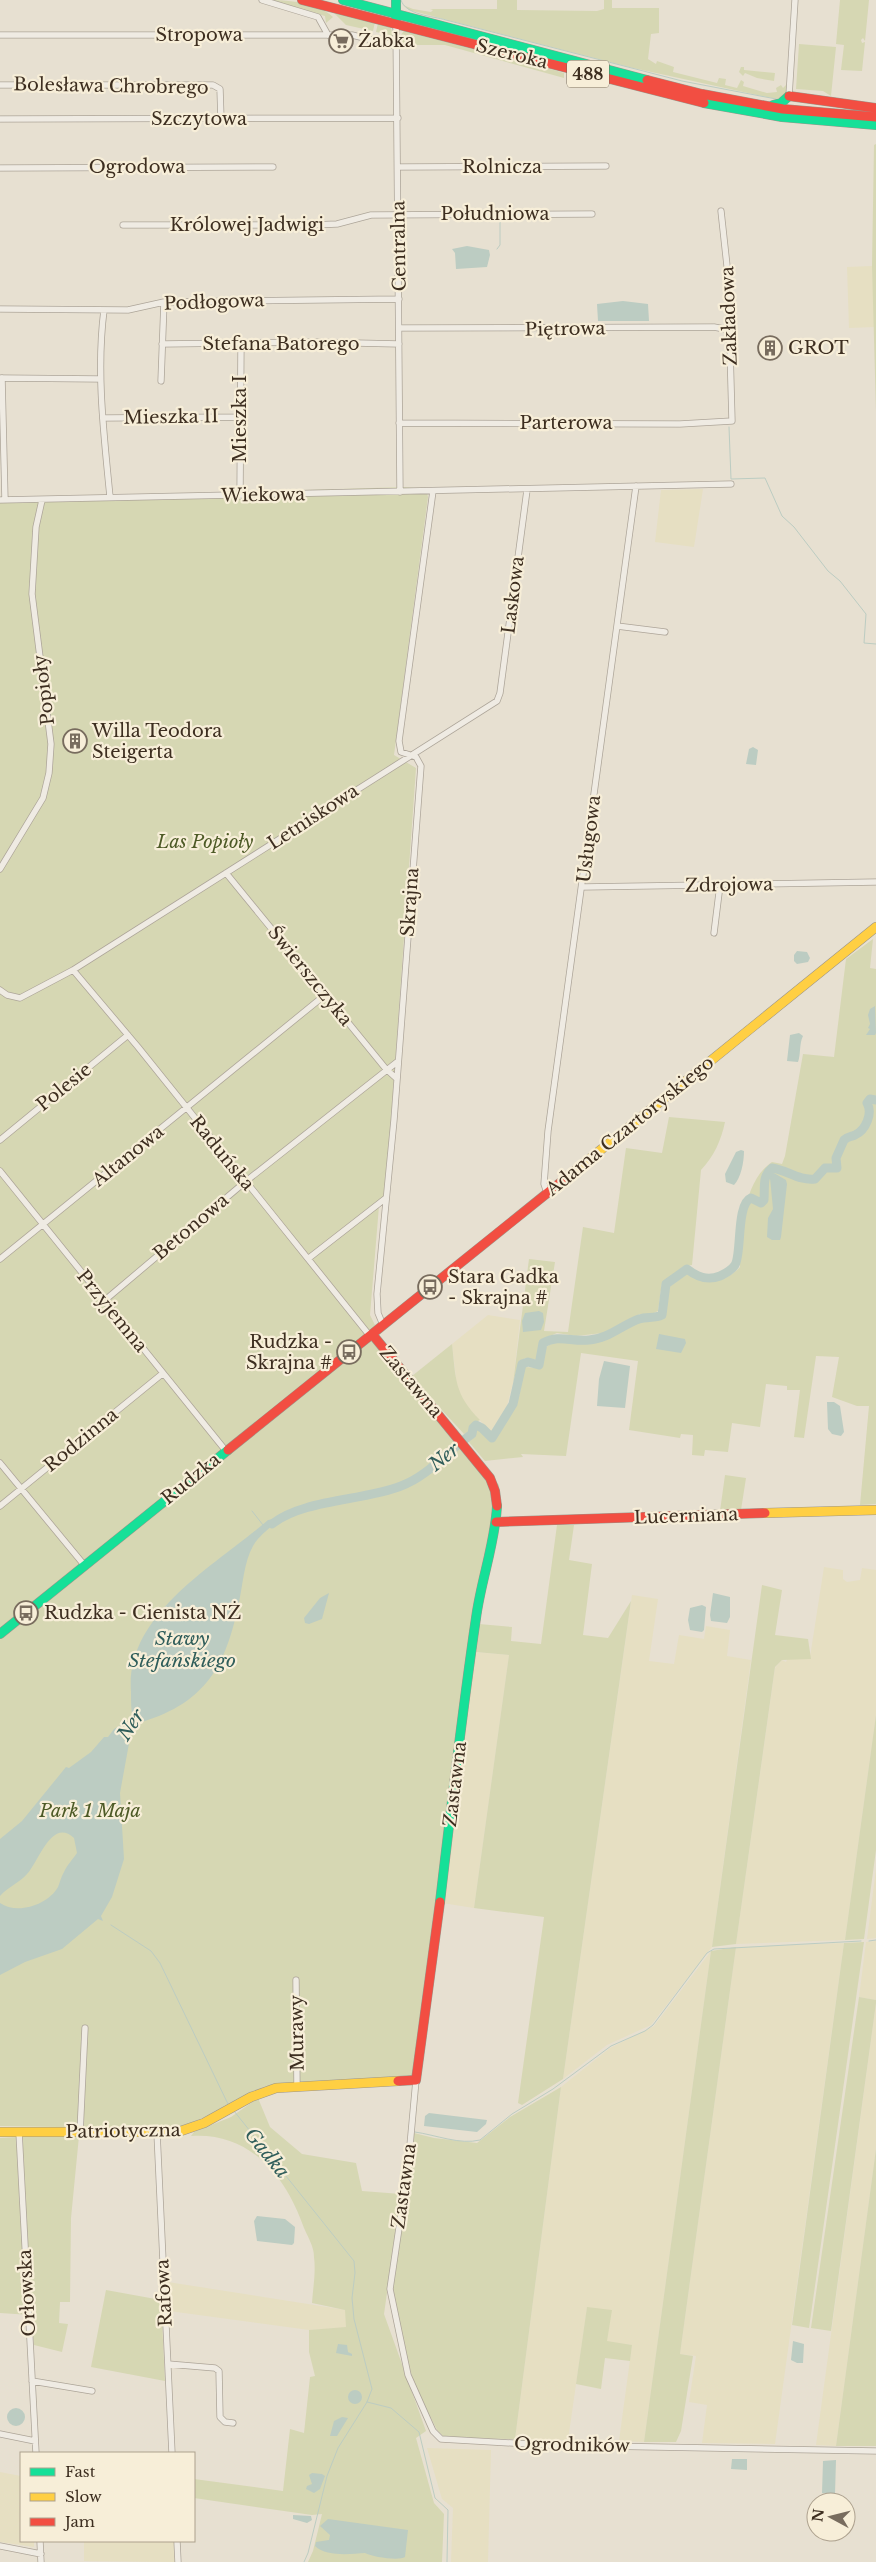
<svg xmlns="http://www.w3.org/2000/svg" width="876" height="2562" font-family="'Libre Baskerville',serif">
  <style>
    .farmland { fill: #e6dfc2 }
    .green { fill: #d6d7b3 }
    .water { fill: #bcccc2 }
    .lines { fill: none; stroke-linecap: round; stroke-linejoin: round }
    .stream { stroke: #bcccc2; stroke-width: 1 }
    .river { stroke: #bcccc2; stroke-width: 9 }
    .street-casing { stroke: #ada599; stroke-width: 7 }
    .fast-casing { stroke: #9c958a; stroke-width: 10 }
    .slow-casing { stroke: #9c958a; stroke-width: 10 }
    .jam-casing { stroke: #9c958a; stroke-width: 10 }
    .street { stroke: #efebe3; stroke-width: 5.5 }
    .fast { stroke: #16e098; stroke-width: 9 }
    .slow { stroke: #ffcf43; stroke-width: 9 }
    .jam { stroke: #f24e42; stroke-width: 9 }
    .labels { text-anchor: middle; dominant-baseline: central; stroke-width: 4.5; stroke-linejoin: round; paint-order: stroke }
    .shield { fill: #f7eed8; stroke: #756857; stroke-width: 1 }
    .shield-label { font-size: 16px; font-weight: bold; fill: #3d2e20 }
    .street-label { font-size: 18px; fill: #3d2e20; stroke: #f7eed8 }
    .poi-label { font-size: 18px; fill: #3d2e20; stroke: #f7eed8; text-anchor: start }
    .park-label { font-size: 18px; font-style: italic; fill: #4d5a26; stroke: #f7eed8 }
    .water-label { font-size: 19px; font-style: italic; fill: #2f5d5a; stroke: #f7eed8 }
  </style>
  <rect width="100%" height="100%" fill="#e7e0d1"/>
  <path class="farmland" d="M872,266L875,327L849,328L847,267Z
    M703,489L694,547L655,542L661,490Z
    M488,1315L520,1320L513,1383L507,1406L491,1432L466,1406L457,1387L452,1344Z
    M824,1567L843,1570V1579L847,1582L860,1580L862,1568L876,1570V1715L845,1940L736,1944L775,1668L782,1660L786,1662L789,1655L810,1657Z
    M632,1595L658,1599L649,1661L674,1664L679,1635L704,1639L706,1626L730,1630L727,1656L751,1660L712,1947L651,2025L607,2045L563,2079Z
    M475,1652L509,1655L474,1908L442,1903Z
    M876,1869V1938L867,1939Z
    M876,1941V2000L859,1997L866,1942Z
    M844,1943L775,2444L702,2443L707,2405L689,2402L696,2356L680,2354L736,1947Z
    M711,1951L644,2442L619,2441L632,2345L607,2342L587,2308L568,2440L515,2439L561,2087L610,2048L654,2026Z
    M876,2003V2149L836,2446L816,2445Z
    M168,2282L346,2310V2328L309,2330L169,2311Z
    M427,2448L491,2450L488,2562H451L453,2508L442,2499Z
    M0,2472L21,2476V2541H34V2547L0,2542Z
    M84,2541H174L175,2562L84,2561Z"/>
  <path class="green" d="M267,0C288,0 317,2 333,17L326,23L325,16Z
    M497,0H517V10L597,11L604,9V0H612V8H659V33L651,34L648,59L656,64L657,61L674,67L673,72L717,83L719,78L726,79L725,85L737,88L741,80L744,82L743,86L767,93L777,92L776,88L781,85L783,88L787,84L786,96L776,99L633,68L409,10L403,5L413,9L431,12L433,10L430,9H497Z
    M840,0H869L865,41L863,38L861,40L862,43L865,42L862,71L841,70L844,45L836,44Z
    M334,13L375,22L373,31L346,25Z
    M378,23L391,28L393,36L384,41L385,34L376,32Z
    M404,31L554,70L564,73V78L445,45H403L400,42L399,37Z
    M799,44L836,47L831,96L823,91L796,89Z
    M741,67H744V70L775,73L774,81L757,78L745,73L743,76L739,72Z
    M876,144V412L872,266L874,145Z
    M405,487L426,489L428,497L394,755L416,768L391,1122L384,1195L379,1206L370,1315L375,1325L379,1322L382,1332L389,1327L379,1335L412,1376L452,1344C456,1379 454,1394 480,1420L470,1425L469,1432L464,1434L417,1383L499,1485L501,1517L486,1570L479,1624L512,1627L511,1641L541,1644L557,1525H574L569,1560L592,1564L583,1635L608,1638L631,1601L563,2079L522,2105L518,2103L544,1917L474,1908L509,1655L476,1652L420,2076L266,2086L251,2092L234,2104L177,2129L0,2126V499Z
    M873,939L870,968L876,969V1504L860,1505L869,1406H857L832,1397L839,1357L816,1356L804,1438L794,1437L800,1390H787V1386L766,1384L760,1427L732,1423L728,1452L705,1450L704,1456L692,1455L693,1435L681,1434L680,1438L629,1430L638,1361L581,1353L566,1456L521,1454L523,1457L485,1461L468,1441L475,1437V1430H479L489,1441H494C502,1426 513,1415 518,1399C522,1388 521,1377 525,1367L540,1368L546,1347C560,1337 570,1343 587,1343C609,1343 622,1327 641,1322C649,1319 655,1321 664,1317L669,1287L687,1273C705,1284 724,1284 740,1267C741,1234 742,1182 772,1162L782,1164L785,1156L803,1054L834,1057L846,959Z
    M669,1117L725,1122C721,1141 714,1156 701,1170L692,1265L684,1266L662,1283L658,1311L650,1315L640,1314L603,1333L576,1336L557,1333L540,1340L537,1360L526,1358L519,1361L513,1383L529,1259L555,1262L544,1331L568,1332L583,1227L614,1233L626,1148L662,1153Z
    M725,1475L746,1478L741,1510L720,1511Z
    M762,1585L782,1590L775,1635L808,1639L811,1659L782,1660L775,1667L736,1944L712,1947Z
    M876,1715V1850L864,1939L845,1940Z
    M864,1942L809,2328L792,2325L844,1943Z
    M736,1947L680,2354L693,2356L681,2431L676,2442H644L711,1951Z
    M859,1997L876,2000V2003L831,2331L811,2328Z
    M561,2087L515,2439L445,2438L437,2430L415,2386L403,2347L392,2286L404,2212L414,2133L434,2138L477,2143L510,2117Z
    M258,2098L270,2127L302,2154L356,2163L362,2191L401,2194L384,2314L426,2431L416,2438L434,2503L444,2514L442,2562H308L313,2551L322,2514L312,2515L194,2498V2479L283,2491L290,2429L304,2433L310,2377L315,2376L309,2352V2330L346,2327L345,2310L312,2303C313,2288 316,2272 314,2257C314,2247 308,2237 304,2228C286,2176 250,2132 191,2136L194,2132L231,2117Z
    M35,2136H79L71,2218L70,2302H60L59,2323L68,2324L62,2352L34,2345L31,2315L0,2313V2138Z
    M876,2149V2446H836Z
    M106,2290L161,2300L165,2381L91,2367Z
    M587,2307L612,2310L607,2341L632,2345L630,2361L605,2358L601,2389L576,2384Z"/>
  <path class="water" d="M467,246L489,250L490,255L487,267L456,269L455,253L452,249Z
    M623,301L648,304L649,321H598L597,304Z
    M753,747L758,750L756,765L746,764L749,749Z
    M797,951L807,952L810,958L808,962L797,964L794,961V955Z
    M875,1006L876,1033L875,1035H866L870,1029L868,1028L870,1024L868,1015L870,1009Z
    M799,1033L803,1036C799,1044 801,1054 798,1062L787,1061L790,1035Z
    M741,1150L744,1151C744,1162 741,1178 734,1185L726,1182L725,1174L736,1152Z
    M774,1173L786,1180L787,1184L781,1237L780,1240H772L767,1237L768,1218L773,1209L770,1178V1174Z
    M539,1311L543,1313L544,1322L541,1330L523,1332L522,1321L525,1313Z
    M659,1334L685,1339L686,1343L681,1353L656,1349Z
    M604,1361L630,1366L625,1408L597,1406L599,1379Z
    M827,1402H834L840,1406L844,1432L841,1436L832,1434L828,1429Z
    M280,1518C272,1527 259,1535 253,1546C244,1562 243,1584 239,1602C226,1665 207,1702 142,1722L137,1720C136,1722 132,1733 130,1738L120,1793L124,1859L112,1897L101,1916L103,1921L98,1919L62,1949L25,1962L0,1975V1903C17,1915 48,1905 58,1887C60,1882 61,1877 64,1872C67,1865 73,1859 77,1853L74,1838C52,1817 39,1861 27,1874C19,1883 8,1887 0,1896V1839L22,1821L66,1767L69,1768L91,1752L104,1737H108L114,1729L133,1718C131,1711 131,1700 131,1692C125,1613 217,1565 268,1520Z
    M329,1593L322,1619L309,1624L305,1623L304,1618L320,1598Z
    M713,1593L730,1597V1617L727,1623L711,1621L710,1615Z
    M702,1605L706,1607L704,1630L702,1632L690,1630L688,1620L690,1608Z
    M429,2113L487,2120L486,2124L477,2132L424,2126L425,2116Z
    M257,2216L285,2219L295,2227L294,2243L292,2245L257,2241L254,2221Z
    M793,2341L804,2344L803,2363H797L791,2360Z
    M338,2344L347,2345L348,2352L352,2354V2356L336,2353Z
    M348 2397a7 7 0 1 1 14 0a7 7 0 1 1-14 0Z
    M7 2417a9 9 0 1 1 18 0a9 9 0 1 1-18 0Z
    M342,2417L348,2418L337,2436H330L334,2421Z
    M732,2459H747V2470L731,2469Z
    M836,2460L835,2494L822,2493L823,2461Z
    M312,2473L322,2474L325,2476L320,2489L314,2493L306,2489L307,2486L312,2484L309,2475Z
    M293,2515L311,2516L312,2520L307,2523L293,2519Z
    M328,2519L408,2530L405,2557C399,2561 372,2557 365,2553C351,2554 326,2557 315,2546L316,2542L329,2540L330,2535L320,2526Z"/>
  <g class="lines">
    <path class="stream" d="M401,0C405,15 433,16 446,20L682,81L776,99
      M497,249L500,245V219
      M729,427L731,479L765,478L782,516L794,527L828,571L840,581L866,614L864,643L876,644
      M252,1511L263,1525
      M111,1925L151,1951L160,1963L228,2104
      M869,1941L876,1940
      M234,2111L354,2261L355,2273L352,2298L354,2319L372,2389L367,2402L338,2448L327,2476L308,2553L304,2562
      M415,2132C436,2135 460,2145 480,2140L512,2114L553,2089L611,2046L645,2031L653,2025L707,1953L714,1949L861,1941
      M367,2402L391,2408L419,2432L435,2498L448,2510L447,2562"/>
    <path class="river" d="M272,1524C304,1499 363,1501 401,1486C429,1476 448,1450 472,1434L473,1428L476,1425L482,1428L492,1438L513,1404L522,1364L528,1362L539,1365L543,1343C559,1334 571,1342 589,1340C608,1339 622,1325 639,1319C647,1316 654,1319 662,1315L666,1284L687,1269C697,1277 707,1281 720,1276C726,1273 731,1271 735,1265C742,1254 736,1204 751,1198L761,1203L764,1200C765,1187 762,1176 772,1168C787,1170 799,1181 815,1179L825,1168H837L836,1158L844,1140C848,1136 851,1137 855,1135C866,1130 873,1113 867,1103L870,1099L876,1100"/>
    <g class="street-casing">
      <path id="street" d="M262,0L318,17L328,35
        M396,25L400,492
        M0,35H352L397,46
        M1,85H213L220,89L221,119
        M789,96L795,0
        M0,119L398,118
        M398,167L606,166
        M0,168L273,167
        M123,225H313L337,224L371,215L592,214
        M0,309L128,310L164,302L399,299
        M104,310C96,372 104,435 110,497
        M400,328L714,327L729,330
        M162,344L313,342L399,344
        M0,378L100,379
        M2,378L5,500
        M161,381L164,302
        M103,418L240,417
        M399,423L680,424L732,421L728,275L721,211
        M240,496L241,343
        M0,500L731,484
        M617,626L665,632
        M0,869L43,798L49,773L51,744L32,594L36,527L42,500
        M226,873L386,1069L396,1078
        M583,887L876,882
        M714,933L720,885
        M73,970L138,1047L370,1336
        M0,990L7,995L20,998L73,970L497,701L500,693L527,490
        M0,1140L128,1035
        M0,1171L226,1451
        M547,1193L544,1184L548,1131L636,486
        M309,1258L386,1198
        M0,1259L325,995
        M104,1301L245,1182L397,1062
        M383,1325L378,1313L377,1294L394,1120L421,766L416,757L401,752L399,741L433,491
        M0,1463L85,1566
        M0,1506L162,1374
        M296,1980L297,2087
        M416,2080L408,2167L390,2289L408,2375L433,2431L441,2439L547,2445L876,2451
        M19,2132L36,2453
        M80,2133L85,2028
        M157,2133L172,2453
        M168,2364L215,2368L219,2371L220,2417L225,2422L233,2423
        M32,2381L92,2391
        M0,2434L35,2441
        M40,2541L41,2562
        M177,2541L178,2562
        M0,2546L41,2554"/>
    </g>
    <g class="fast-casing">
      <path id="fast" d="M343,0L647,80
        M396,0V20
        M704,103L782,117L876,125
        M773,105L781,103L789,96
        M0,1634L228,1450
        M440,1902C451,1808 462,1713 476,1618C481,1580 495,1544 497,1506"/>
    </g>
    <g class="slow-casing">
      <path id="slow" d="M566,1178L876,927
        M765,1513L876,1510
        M0,2132H178L204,2123L251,2097L276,2088L398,2081"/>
    </g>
    <g class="jam-casing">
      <path id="jam" d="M302,0L704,103
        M647,80L702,94L783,109L876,117
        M789,96L876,108
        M372,1334L490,1478L495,1491L497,1506
        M228,1450L566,1178
        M496,1522L765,1513
        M398,2081L416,2080L440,1902"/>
    </g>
    <use href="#street" class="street"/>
    <use href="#fast" class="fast"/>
    <use href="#slow" class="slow"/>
    <use href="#jam" class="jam"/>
  </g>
  <defs>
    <g id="supermarket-ring" transform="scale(1.25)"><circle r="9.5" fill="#f7eed8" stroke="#786c5e" stroke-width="1.5"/><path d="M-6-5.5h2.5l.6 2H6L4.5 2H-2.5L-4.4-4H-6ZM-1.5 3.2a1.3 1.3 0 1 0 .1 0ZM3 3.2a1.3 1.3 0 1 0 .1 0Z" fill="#786c5e"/></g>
    <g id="building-ring" transform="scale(1.25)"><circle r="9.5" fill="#f7eed8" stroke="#786c5e" stroke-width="1.5"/><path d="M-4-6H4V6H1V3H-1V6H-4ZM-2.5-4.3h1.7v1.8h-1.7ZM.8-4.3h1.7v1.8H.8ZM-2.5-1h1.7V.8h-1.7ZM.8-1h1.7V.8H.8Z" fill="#786c5e"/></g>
    <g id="bus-ring" transform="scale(1.25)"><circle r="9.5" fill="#f7eed8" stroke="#786c5e" stroke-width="1.5"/><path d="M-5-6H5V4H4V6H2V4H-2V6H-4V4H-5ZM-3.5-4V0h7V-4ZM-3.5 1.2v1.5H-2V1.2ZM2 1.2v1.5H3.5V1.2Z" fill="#786c5e"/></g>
  </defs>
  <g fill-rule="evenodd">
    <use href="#supermarket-ring" x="341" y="41"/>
    <use href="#building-ring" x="770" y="348"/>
    <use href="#building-ring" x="75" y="741"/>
    <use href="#bus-ring" x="430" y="1287"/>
    <use href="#bus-ring" x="349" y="1352"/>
    <use href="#bus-ring" x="26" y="1613"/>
  </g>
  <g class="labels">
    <rect class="shield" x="567" y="60.5" width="42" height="27" rx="4"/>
    <g class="shield-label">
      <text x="588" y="74">488</text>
    </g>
    <g class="street-label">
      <text x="199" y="35">Stropowa</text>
      <text transform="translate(512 54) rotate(14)">Szeroka</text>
      <text transform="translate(111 86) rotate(1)">Bolesława Chrobrego</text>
      <text x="199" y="119">Szczytowa</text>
      <text x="137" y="167">Ogrodowa</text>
      <text x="502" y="167">Rolnicza</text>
      <text x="495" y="214">Południowa</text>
      <text x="247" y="225">Królowej Jadwigi</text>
      <text transform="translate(399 246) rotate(-91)">Centralna</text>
      <text transform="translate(214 302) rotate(-2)">Podłogowa</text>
      <text transform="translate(729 316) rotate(-92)">Zakładowa</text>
      <text transform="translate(565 329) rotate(-1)">Piętrowa</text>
      <text x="281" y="344">Stefana Batorego</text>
      <text transform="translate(171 417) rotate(-1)">Mieszka II</text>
      <text transform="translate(240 419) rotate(-90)">Mieszka I</text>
      <text x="566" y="423">Parterowa</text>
      <text transform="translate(263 495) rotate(-1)">Wiekowa</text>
      <text transform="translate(513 595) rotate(-83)">Laskowa</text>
      <text transform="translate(44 690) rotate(-97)">Popioły</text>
      <text transform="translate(313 817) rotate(-33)">Letniskowa</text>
      <text transform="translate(589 839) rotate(-83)">Usługowa</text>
      <text transform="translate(729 885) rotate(-1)">Zdrojowa</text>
      <text transform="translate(410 902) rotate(-86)">Skrajna</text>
      <text transform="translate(310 976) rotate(51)">Świerszczyka</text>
      <text transform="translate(64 1087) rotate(-39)">Polesie</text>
      <text transform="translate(630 1126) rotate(-39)">Adama Czartoryskiego</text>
      <text transform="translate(222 1153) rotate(51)">Raduńska</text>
      <text transform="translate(128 1156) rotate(-39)">Altanowa</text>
      <text transform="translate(191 1227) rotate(-40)">Betonowa</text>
      <text transform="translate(112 1311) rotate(51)">Przyjemna</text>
      <text transform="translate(411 1382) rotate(50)">Zastawna</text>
      <text transform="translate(81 1440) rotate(-39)">Rodzinna</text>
      <text transform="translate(191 1479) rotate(-39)">Rudzka</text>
      <text transform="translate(686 1516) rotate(-2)">Lucerniana</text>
      <text transform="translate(455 1784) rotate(-83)">Zastawna</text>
      <text transform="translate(297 2033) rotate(-91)">Murawy</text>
      <text transform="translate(123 2131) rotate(-1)">Patriotyczna</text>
      <text transform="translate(404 2186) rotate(-82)">Zastawna</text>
      <text transform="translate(27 2293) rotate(-93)">Orłowska</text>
      <text transform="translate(164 2293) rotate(-93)">Rafowa</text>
      <text transform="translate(572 2445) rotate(1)">Ogrodników</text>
    </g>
    <g class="poi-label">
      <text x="358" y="41">Żabka</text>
      <text x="788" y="348">GROT</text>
      <text x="92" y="731">Willa Teodora<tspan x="92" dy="21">Steigerta</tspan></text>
      <text x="448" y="1277">Stara Gadka<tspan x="448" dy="21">- Skrajna #</tspan></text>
      <text x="332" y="1342" text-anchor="end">Rudzka -<tspan x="332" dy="21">Skrajna #</tspan></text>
      <text x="44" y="1613">Rudzka - Cienista NŻ</text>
    </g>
    <g class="park-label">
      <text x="205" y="842">Las Popioły</text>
      <text x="90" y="1811">Park 1 Maja</text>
    </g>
    <g class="water-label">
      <text transform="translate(444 1457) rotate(-39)">Ner</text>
      <text x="182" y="1638">Stawy<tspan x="182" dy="22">Stefańskiego</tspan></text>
      <text transform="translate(131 1725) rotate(-57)">Ner</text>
      <text transform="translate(267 2153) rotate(51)">Gadka</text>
    </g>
  </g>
  <rect x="20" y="2452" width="175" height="90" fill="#f7eed8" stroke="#ada18e"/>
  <rect x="30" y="2468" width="25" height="8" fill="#16e098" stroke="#ada18e"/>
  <text x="65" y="2477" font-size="15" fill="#3d2e20">Fast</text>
  <rect x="30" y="2493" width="25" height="8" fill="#ffcf43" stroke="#ada18e"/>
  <text x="65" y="2502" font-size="15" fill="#3d2e20">Slow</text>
  <rect x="30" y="2518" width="25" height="8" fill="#f24e42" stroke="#ada18e"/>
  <text x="65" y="2527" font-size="15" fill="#3d2e20">Jam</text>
  <g transform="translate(831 2517) rotate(277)"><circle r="24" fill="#f7eed8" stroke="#ada18e"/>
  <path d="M0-4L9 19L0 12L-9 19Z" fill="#786c5e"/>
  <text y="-8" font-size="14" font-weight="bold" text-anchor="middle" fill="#3d2e20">N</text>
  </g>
</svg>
